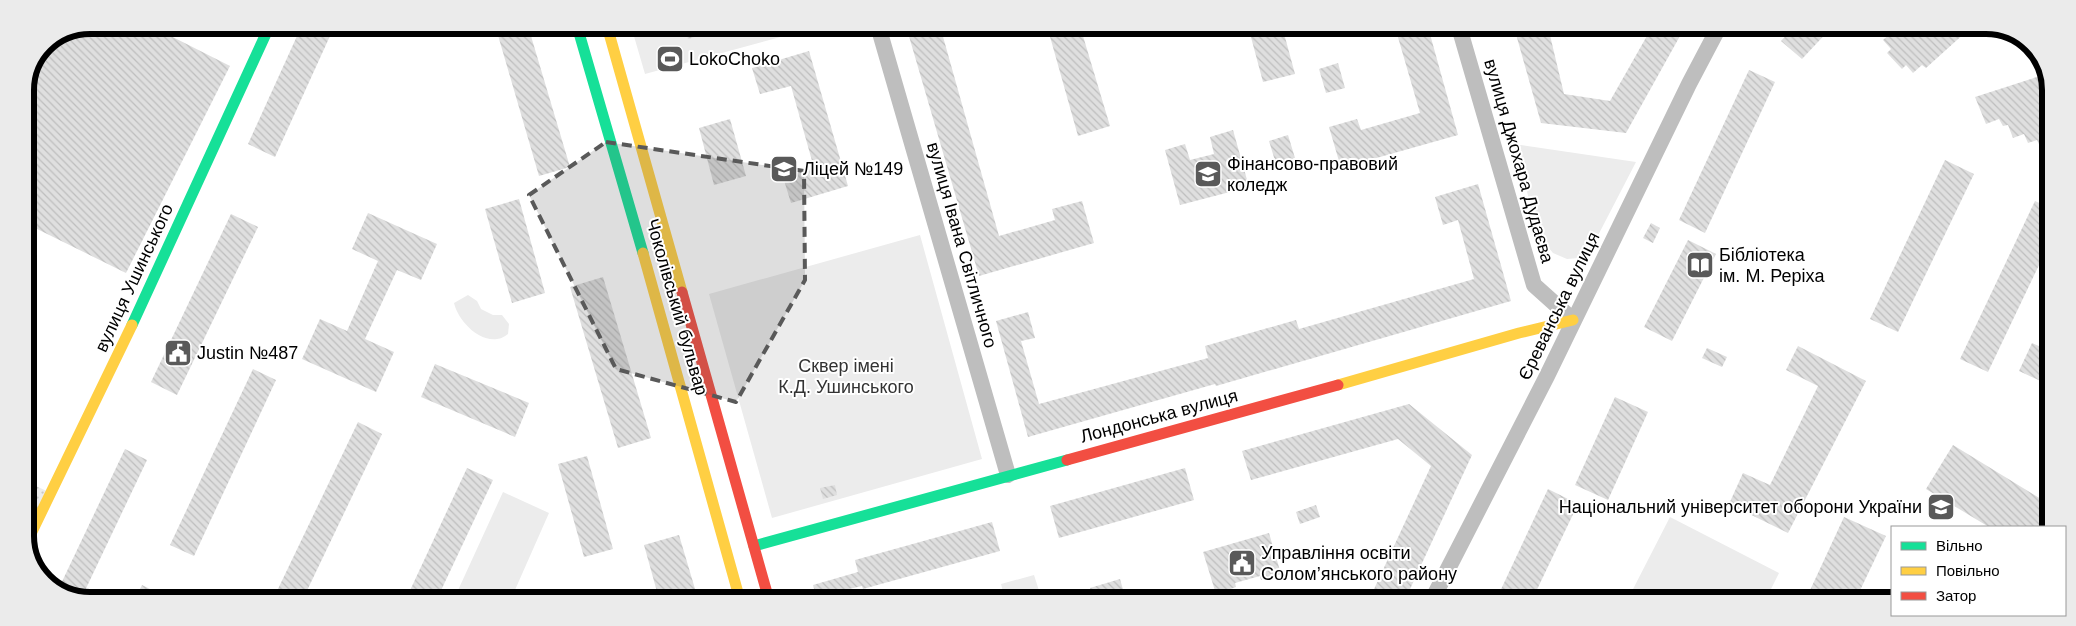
<svg xmlns="http://www.w3.org/2000/svg" width="2076" height="626" font-family="Arial,sans-serif">
  <style>
    .grass { fill: url(#grass-dots) }
    .park { fill: #ececec }
    .building { fill: url(#building-back-hatch) }
    .lines { fill: none; stroke-linecap: round; stroke-linejoin: round }
    .street { stroke: #bebebe; stroke-width: 16 }
    .fast { stroke: #16e098; stroke-width: 11 }
    .slow { stroke: #ffcf43; stroke-width: 11 }
    .jam { stroke: #f24e42; stroke-width: 11 }
    .marked { fill: #595959; fill-opacity: 0.2; stroke: #595959; stroke-width: 4; stroke-dasharray: 10 6; stroke-linejoin: round }
    .labels { text-anchor: middle; dominant-baseline: central; stroke-width: 4; stroke-linejoin: round; paint-order: stroke }
    .poi-label { font-size: 18px; fill: #000; stroke: #fff; text-anchor: start }
    .street-label { font-size: 18px; fill: #000; stroke: #fff }
    .park-label { font-size: 18px; fill: #333; stroke: #fff }
    .rim { fill: none; stroke: #000; stroke-width: 6 }
  </style>
  <defs>
    <pattern id="grass-dots" width="8" height="8" patternUnits="userSpaceOnUse" patternTransform="scale(1.25)"><rect width="8" height="8" fill="#ececec"/><path d="M2 2h.1M6 6h.1" fill="none" stroke="#c9c9c9" stroke-width="1.8" stroke-linecap="round"/></pattern>
    <pattern id="building-back-hatch" width="6" height="6" patternUnits="userSpaceOnUse" patternTransform="scale(1.25)"><rect width="6" height="6" fill="#dfdfdf"/><path d="M-1 5l2 2M0 0l6 6M5-1l2 2" fill="none" stroke="#bebebe"/></pattern>
  </defs>
  <rect width="100%" height="100%" fill="#fff"/>
  <path class="grass" d="M25,481L51,493L25,541Z"/>
  <path class="park" d="M631,26H821L645,74Z
    M1514,144L1636,162L1592,247L1579,258L1567,259L1553,253L1539,236Z
    M920,235L982,459L772,518L709,294Z
    M468,295L477,301L481,309L493,315H502L509,324L508,334C505,336 501,339 497,339C478,342 458,320 454,303Z
    M503,492L549,513L511,599H454Z
    M1670,517L1779,573L1765,601H1640L1630,595Z
    M1034,575L1042,600H1005L1001,584Z"/>
  <path class="building" d="M90,25H149L230,66L126,273L25,223V89L44,44Z
    M302,25H335L275,157L248,144Z
    M495,25L528,26L570,167L539,176Z
    M684,26H733L688,39Z
    M759,26H793L762,35Z
    M906,26H940L999,236L1055,220L1052,209L1082,201L1094,243L979,276Z
    M1047,26H1080L1110,126L1078,136Z
    M1248,26H1282L1295,74L1263,82Z
    M1395,27H1428L1458,135L1341,168L1329,127L1357,119L1361,130L1420,113Z
    M1514,27H1548L1564,94L1610,101L1652,27H1685L1626,133L1541,123Z
    M1794,27H1832L1802,59L1781,41Z
    M1888,27H1967L1965,29L1967,31L1926,68L1922,65L1913,73L1906,65L1902,69L1887,53L1891,49L1883,40L1892,32Z
    M809,51L848,186L791,203L783,177L814,168L791,86L760,94L752,68Z
    M1338,63L1345,88L1326,93L1319,69Z
    M1749,70L1775,82L1705,233L1679,220Z
    M2046,74L2051,85V146L2041,149L2037,140L2028,143L2024,134L2013,138L2008,125L2003,126L1999,119L1986,124L1975,97Z
    M730,119L746,176L714,185L699,128Z
    M1233,130L1249,187L1180,205L1165,150L1185,144L1190,160L1214,154L1210,137Z
    M1288,135L1295,158L1276,164L1269,141Z
    M1945,160L1974,174L1898,332L1870,319Z
    M1478,184L1511,301L1216,386L1215,384L1028,437L996,321L1028,312L1035,338L1021,341L1039,404L1208,358L1205,346L1296,320L1299,329L1474,279L1458,220L1443,225L1435,197Z
    M519,199L545,293L512,303L485,209Z
    M2035,201L2050,208V242L1988,372L1960,359Z
    M368,213L437,244L421,280L397,270L365,339L394,352L376,392L302,359L320,319L347,331L378,261L352,249Z
    M231,214L258,227L177,395L151,382Z
    M1651,223L1660,228L1653,243L1643,238Z
    M1688,240L1716,254L1672,341L1644,327Z
    M603,277L651,438L618,448L570,287Z
    M25,312L34,333L25,337Z
    M2032,343L2050,351L2049,385L2019,371Z
    M1798,346L1866,381L1788,533L1729,504L1743,473L1770,485L1818,386L1786,370Z
    M1707,348L1727,357L1722,367L1702,358Z
    M435,364L529,403L515,437L421,397Z
    M253,369L276,380L194,556L170,545Z
    M1615,397L1648,412L1608,500L1575,485Z
    M1409,404L1472,455L1405,600H1369L1431,466L1398,439L1251,480L1242,451Z
    M358,422L382,434L303,599H294L277,591Z
    M1953,445L2049,504V516L2042,527H1989L1926,489Z
    M125,449L147,460L81,599H73L58,590Z
    M587,456L613,549L584,557L558,464Z
    M467,468L493,480L437,599H406Z
    M1185,468L1194,500L1059,538L1050,506Z
    M835,485L837,495L823,499L820,488Z
    M1548,489L1578,504L1532,600H1496Z
    M1316,505L1320,517L1300,524L1296,512Z
    M1844,517L1886,536L1855,601H1805Z
    M992,522L1000,551L863,589L862,586L849,589L852,600H817L813,585L858,572L855,560Z
    M1269,533L1281,574L1261,580L1260,576L1235,583L1236,587L1216,594L1203,552Z
    M679,535L698,599H659L644,545Z
    M1120,579L1126,600H1093L1090,588Z
    M142,585L164,596L163,599H135Z"/>
  <g class="lines">
    <path class="street" d="M878,26L1008,475
      M1459,27L1534,285L1573,320
      M1432,600L1547,376L1689,84L1719,27"/>
    <path class="fast" d="M577,26L643,253
      M132,325L270,25
      M754,546L1067,460"/>
    <path class="slow" d="M607,26L682,292
      M643,253L740,600
      M1338,385L1519,333L1573,320
      M26,544L132,325"/>
    <path class="jam" d="M682,292L769,600
      M1067,460L1338,385"/>
  </g>
  <path class="marked" d="M606,142L804,171L805,280L736,402L616,369L529,195Z"/>
  <defs>
    <g id="stadium-square" transform="scale(1.4375)"><rect x="-9" y="-9" width="18" height="18" rx="4" fill="#595959" stroke="#fff"/><path d="M0-5a6.5 5 0 1 0 0 10a6.5 5 0 1 0 0-10ZM-3.5-1.8h7v3.6h-7Z" fill="#fff"/></g>
    <g id="school-square" transform="scale(1.4375)"><rect x="-9" y="-9" width="18" height="18" rx="4" fill="#595959" stroke="#fff"/><path d="M0-5L7-2L0 1L-7-2ZM-4 1L0 2.5L4 1V4Q0 6-4 4Z" fill="#fff"/></g>
    <g id="university-square" transform="scale(1.4375)"><rect x="-9" y="-9" width="18" height="18" rx="4" fill="#595959" stroke="#fff"/><path d="M0-5L7-2L0 1L-7-2ZM-4 1L0 2.5L4 1V4Q0 6-4 4Z" fill="#fff"/></g>
    <g id="library-square" transform="scale(1.4375)"><rect x="-9" y="-9" width="18" height="18" rx="4" fill="#595959" stroke="#fff"/><path d="M-6-4Q-3-5.5-.7-3.5V5Q-3 3-6 4ZM6-4Q3-5.5 .7-3.5V5Q3 3 6 4Z" fill="#fff"/></g>
    <g id="civic-square" transform="scale(1.4375)"><rect x="-9" y="-9" width="18" height="18" rx="4" fill="#595959" stroke="#fff"/><path d="M-.6-6.5H3V-4.5H.6V-3L4-1V1h2V6H-6V1h2V-1L-.6-3ZM-1.2 2.5V6h2.4V2.5Z" fill="#fff"/></g>
  </defs>
  <g fill-rule="evenodd">
    <use href="#stadium-square" x="670" y="59"/>
    <use href="#school-square" x="784" y="169"/>
    <use href="#university-square" x="1208" y="174"/>
    <use href="#library-square" x="1700" y="265"/>
    <use href="#civic-square" x="178" y="353"/>
    <use href="#university-square" x="1941" y="507"/>
    <use href="#civic-square" x="1242" y="563"/>
  </g>
  <g class="labels">
    <g class="poi-label">
      <text x="689" y="59">LokoChoko</text>
      <text x="1227" y="164">Фінансово-правовий<tspan x="1227" dy="21">коледж</tspan></text>
      <text x="803" y="169">Ліцей №149</text>
      <text x="1719" y="255">Бібліотека<tspan x="1719" dy="21">ім. М. Реріха</tspan></text>
      <text x="197" y="353">Justin №487</text>
      <text x="1922" y="507" text-anchor="end">Національний університет оборони України</text>
      <text x="1261" y="553">Управління освіти<tspan x="1261" dy="21">Солом’янського району</tspan></text>
    </g>
    <g class="street-label">
      <text transform="translate(1519 161) rotate(74)">вулиця Джохара Дудаєва</text>
      <text transform="translate(962 245) rotate(74)">вулиця Івана Світличного</text>
      <text transform="translate(134 278) rotate(-65)">вулиця Ушинського</text>
      <text transform="translate(1559 306) rotate(-64)">Єреванська вулиця</text>
      <text transform="translate(677 307) rotate(74)">Чоколівський бульвар</text>
      <text transform="translate(1159 416) rotate(-15)">Лондонська вулиця</text>
    </g>
    <g class="park-label">
      <text x="846" y="366">Сквер імені<tspan x="846" dy="21">К.Д. Ушинського</tspan></text>
    </g>
  </g>
  <path d="M0 0H2076V626H0ZM90 34H1986A56 56 0 0 1 2042 90V536A56 56 0 0 1 1986 592H90A56 56 0 0 1 34 536V90A56 56 0 0 1 90 34Z" fill="#ebebeb" fill-rule="evenodd"/>
  <path class="rim" d="M90 34H1986A56 56 0 0 1 2042 90V536A56 56 0 0 1 1986 592H90A56 56 0 0 1 34 536V90A56 56 0 0 1 90 34Z"/>
  <rect x="1891" y="526" width="175" height="90" fill="#ffffff" stroke="#999999"/>
  <rect x="1901" y="542" width="25" height="8" fill="#16e098" stroke="#999999"/>
  <text x="1936" y="551" font-size="15" fill="#000000">Вільно</text>
  <rect x="1901" y="567" width="25" height="8" fill="#ffcf43" stroke="#999999"/>
  <text x="1936" y="576" font-size="15" fill="#000000">Повільно</text>
  <rect x="1901" y="592" width="25" height="8" fill="#f24e42" stroke="#999999"/>
  <text x="1936" y="601" font-size="15" fill="#000000">Затор</text>
</svg>
